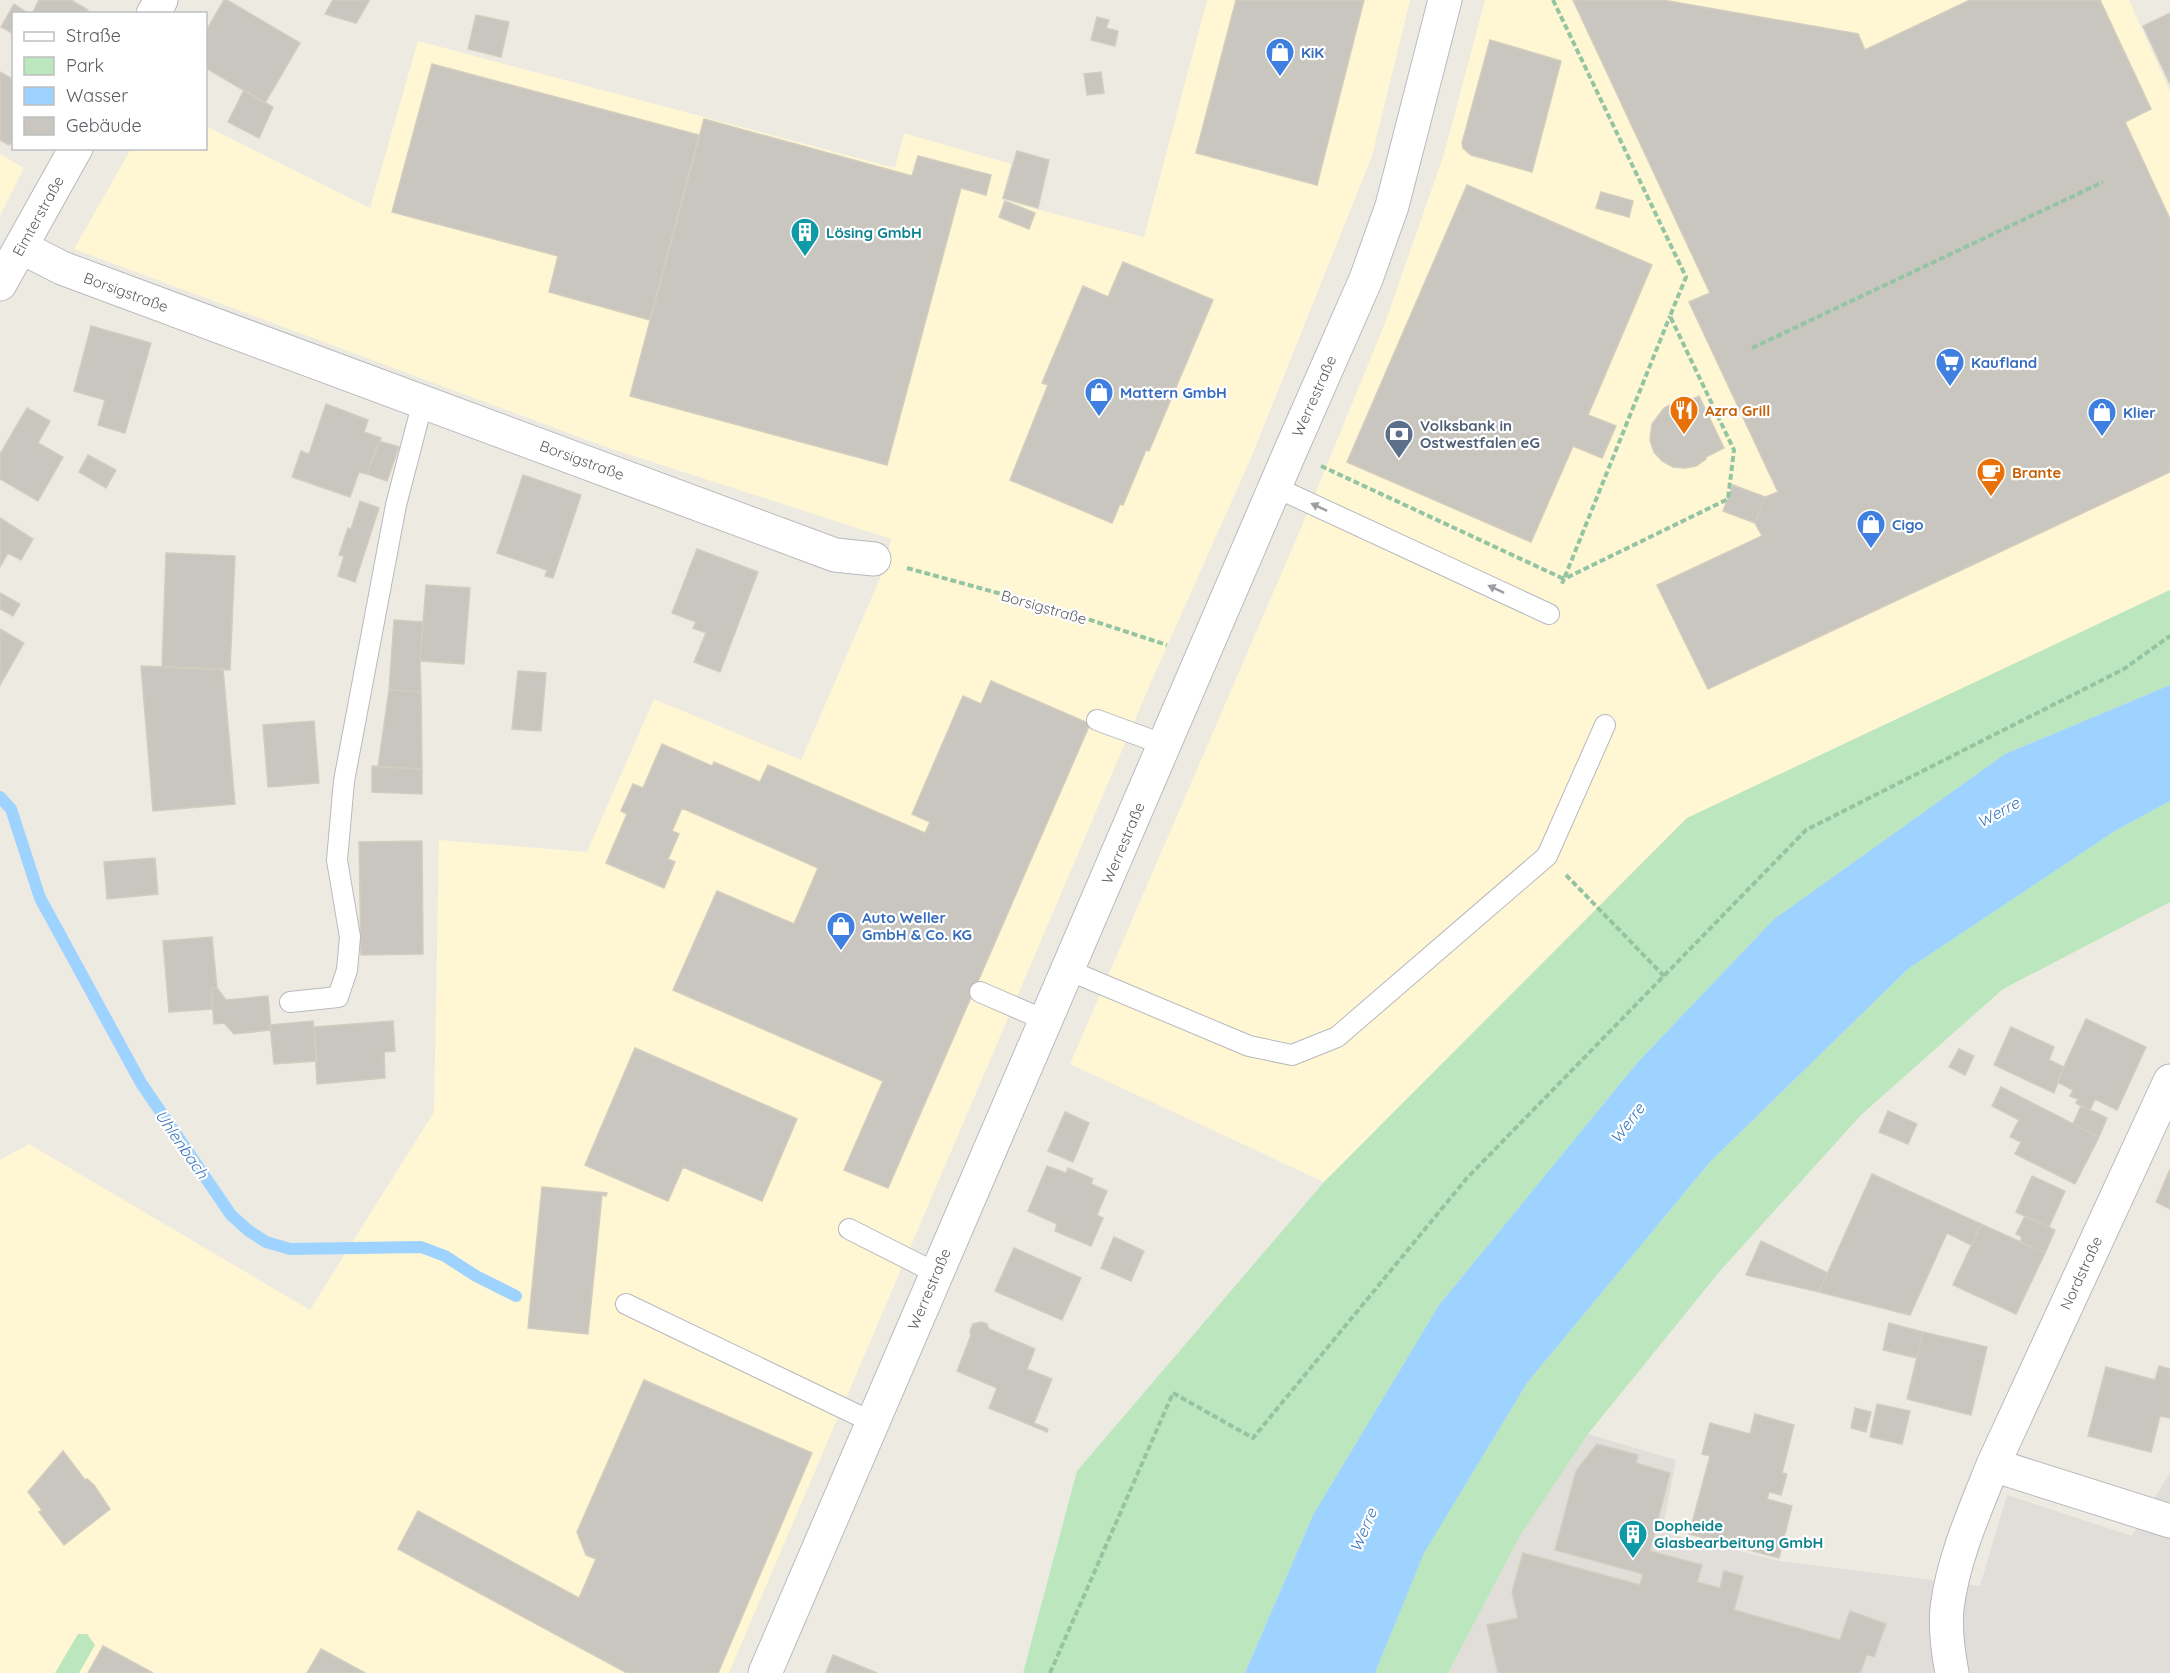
<svg xmlns="http://www.w3.org/2000/svg" width="2170" height="1673" font-family="Quicksand,sans-serif">
  <style>
    .commercial { fill: #fff6d4 }
    .industrial { fill: #e1ded9 }
    .green { fill: #bce6bd }
    .water { fill: #9fd3ff }
    .lines { fill: none; stroke-linecap: round; stroke-linejoin: round }
    .stream { stroke: #9fd3ff; stroke-width: 12 }
    .building { fill: #c8c6be; stroke: #d2cdbf; stroke-width: 1.5 }
    .service-casing { stroke: #b7b9be; stroke-width: 22 }
    .minor-casing { stroke: #b7b9be; stroke-width: 35 }
    .secondary-casing { stroke: #b7bbc1; stroke-width: 35 }
    .path { stroke: #94c5a3; stroke-width: 4; stroke-dasharray: 6 3; stroke-linecap: butt }
    .service { stroke: #fff; stroke-width: 20 }
    .minor { stroke: #fff; stroke-width: 33 }
    .secondary { stroke: #fff; stroke-width: 33 }
    .oneway { fill: #9c9ea1 }
    .labels { text-anchor: middle; dominant-baseline: central; stroke-width: 4.5; stroke-linejoin: round; paint-order: stroke }
    .shop-label { font-size: 15px; font-weight: bold; fill: #366cbe; stroke: #fff; text-anchor: start }
    .street-label { font-size: 15px; fill: #5a5e63; stroke: #fff }
    .culture-label { font-size: 15px; font-weight: bold; fill: #0d838f; stroke: #fff; text-anchor: start }
    .food-label { font-size: 15px; font-weight: bold; fill: #c56008; stroke: #fff; text-anchor: start }
    .service-label { font-size: 15px; font-weight: bold; fill: #4e5e75; stroke: #fff; text-anchor: start }
    .water-label { font-size: 16px; font-style: italic; fill: #3b78be; stroke: #fff }
  </style>
  <rect width="100%" height="100%" fill="#edebe1"/>
  <path class="commercial" d="M1207,0H1410L1372,156L1251,458L1152,680L729,1673H0V1160L29,1144L310,1310L434,1112L439,840L587,852L654,699L801,760L882,574L891,539L603,446L74,249L131,149L206,148V126L370,208L418,41L895,168L904,133L1011,164L1002,200L1144,237Z
    M1485,0H2129L2170,92V590L1687,818L1324,1182L1070,1064L1304,521L1385,323L1444,154Z
    M0,154L24,168L0,216Z"/>
  <path class="industrial" d="M1588,1434L1676,1460L1662,1532L1780,1561L1980,1586L2007,1495L2132,1536L2170,1472V1673H1448L1521,1534Z"/>
  <path class="green" d="M2170,590V685L2005,754L1774,919L1637,1063L1439,1305L1313,1515L1245,1673H1023L1077,1471L1324,1182L1687,818Z
    M2170,801V902L2003,989L1861,1115L1720,1271L1588,1434L1521,1534L1448,1673H1375L1424,1552L1527,1383L1710,1162L1908,969L2115,831Z
    M78,1634H87L95,1645L79,1673H55Z"/>
  <path class="water" d="M2170,685V801L2115,831L1908,969L1710,1162L1527,1383L1424,1553L1375,1673H1245L1313,1515L1439,1305L1637,1063L1774,919L2005,754Z"/>
  <g class="lines">
    <path class="stream" d="M0,797L11,809L40,898L141,1083L231,1215L249,1231L266,1242L290,1249L421,1247L445,1256L476,1276L516,1296"/>
  </g>
  <path class="building" d="M39,0H71L88,10L86,14H32Z
    M224,0H227L300,43L265,103L206,68V31Z
    M333,0H367L369,1L356,23L325,14Z
    M1236,0H1364L1317,185L1196,153Z
    M1573,0H1663L1858,34L1865,50L1970,0H2100L2151,109L2125,122L2170,219V472L1708,689L1657,585L1762,536L1755,523L1765,497L1778,492L1689,302L1710,293Z
    M14,4L29,14H14V34L1,27Z
    M2170,13V84L2143,26Z
    M476,15L509,22L501,57L468,49Z
    M1097,17L1109,20L1106,28L1118,31L1115,46L1091,40Z
    M1490,40L1561,61L1532,172L1471,155L1463,148L1462,143Z
    M432,64L699,135L650,320L549,292L558,256L392,212Z
    M0,72L14,80V138L9,145L0,140Z
    M1101,72L1104,93L1087,95L1084,74Z
    M244,90L273,107L259,138L228,122Z
    M704,119L912,176L918,156L991,175L986,195L961,188L887,465L630,396Z
    M1017,151L1049,160L1038,208L1003,198Z
    M1467,185L1652,265L1588,415L1616,426L1602,458L1573,446L1531,542L1347,462Z
    M1601,192L1633,201L1629,217L1596,208Z
    M1005,201L1035,213L1029,229L999,217Z
    M1123,262L1213,300L1149,451L1146,450L1123,505L1120,504L1112,523L1010,480L1048,385L1042,383L1083,286L1108,297Z
    M91,326L151,343L125,433L98,425L105,400L74,391Z
    M1699,396L1724,448L1706,457V459L1696,466L1685,468L1673,467L1662,461L1654,452L1650,440L1652,424L1664,408L1672,404L1680,402L1681,404Z
    M326,404L368,420L364,432L381,438L367,474L359,472L350,497L292,477L301,451L309,454Z
    M27,408L50,421L38,443L63,457L38,501L0,479V454Z
    M379,441L399,447L387,481L367,474Z
    M88,455L116,470L106,488L79,472Z
    M523,475L581,495L553,578L545,576L547,570L497,553Z
    M1733,485L1765,497L1755,523L1723,511Z
    M360,501L379,508L355,582L338,576L344,556L339,555L348,528L351,529Z
    M0,518L33,539L21,560L8,553L0,567Z
    M697,549L758,572L720,672L694,662L706,633L693,628L696,622L672,613Z
    M166,553L235,556L230,670L162,667Z
    M426,585L470,588L464,664L420,661Z
    M0,593L20,604L13,616L0,609Z
    M394,620L423,622L420,661L421,692L389,690Z
    M0,629L24,643L0,685Z
    M141,666L223,669L235,804L153,811Z
    M518,671L546,673L541,731L512,729Z
    M991,681L1090,724L888,1188L844,1170L883,1081L673,990L717,891L794,924L818,868L682,808L672,831L679,834L668,859L675,862L664,888L606,863L627,814L621,811L633,784L643,788L662,744L712,766L714,762L760,782L768,765L925,833L930,822L912,814L963,696L981,704Z
    M389,690L421,692L422,769L378,767Z
    M314,721L319,783L268,787L263,725Z
    M372,766L422,769V794L372,792Z
    M422,841L423,954L361,955L359,842Z
    M155,858L158,894L107,899L104,862Z
    M212,937L217,988L211,989L213,1009L169,1012L163,941Z
    M217,988L226,1000L268,996L271,1030L234,1034L224,1023L214,1024L211,989Z
    M2086,1019L2146,1047L2117,1110L2095,1099L2090,1110L2081,1106L2076,1103L2078,1099L2070,1096L2073,1090L2057,1082Z
    M313,1021L317,1061L274,1064L270,1025Z
    M393,1021L395,1051L384,1052L385,1078L317,1084L314,1027Z
    M2011,1027L2054,1047L2049,1060L2064,1067L2054,1093L1994,1065Z
    M635,1048L797,1119L762,1201L683,1167L668,1201L585,1165Z
    M1959,1049L1974,1056L1965,1075L1949,1067Z
    M2001,1087L2099,1137L2075,1184L2015,1154L2021,1142L2010,1137L2019,1120L1992,1106Z
    M2081,1106L2107,1118L2099,1137L2073,1124Z
    M1888,1111L1917,1124L1908,1144L1879,1132Z
    M1065,1112L1089,1123L1073,1162L1048,1151Z
    M1047,1166L1066,1173L1068,1168L1093,1179L1091,1184L1107,1191L1097,1215L1103,1218L1091,1246L1055,1231L1057,1224L1028,1211Z
    M2170,1169V1209L2156,1202Z
    M1872,1174L1981,1224L1971,1245L1947,1233L1910,1315L1819,1292Z
    M2032,1176L2065,1191L2049,1227L2016,1212Z
    M542,1187L607,1193L606,1196L602,1195L588,1334L528,1328Z
    M2025,1216L2055,1230L2045,1253L2020,1242L2022,1237L2016,1234Z
    M1981,1224L2045,1253L2016,1314L1953,1285Z
    M1114,1237L1144,1251L1131,1281L1101,1268Z
    M1761,1241L1828,1273L1819,1292L1746,1275Z
    M1014,1248L1081,1278L1062,1320L995,1291Z
    M981,1322L987,1324L989,1329L1035,1349L1027,1369L1052,1379L1034,1423L1048,1429L1047,1432L989,1408L997,1388L957,1371L971,1335L970,1331L973,1324Z
    M1889,1323L1923,1332L1917,1358L1883,1350Z
    M1923,1332L1987,1347L1971,1415L1907,1399Z
    M2159,1366L2170,1369V1418L2160,1416L2151,1452L2088,1436L2106,1367L2155,1380Z
    M644,1380L812,1453L718,1673H627L398,1549L418,1511L579,1598L596,1559L586,1555L577,1532Z
    M1877,1404L1910,1411L1902,1444L1870,1437Z
    M1855,1408L1871,1412L1866,1432L1851,1428Z
    M1755,1414L1794,1425L1782,1473L1787,1474L1781,1495L1769,1492L1767,1499L1792,1506L1779,1558L1689,1534L1710,1456L1702,1454L1710,1423L1750,1434Z
    M1597,1444L1638,1455L1636,1463L1670,1473L1650,1551L1702,1565L1697,1582L1720,1588L1724,1571L1743,1576L1734,1610L1840,1640L1850,1611L1886,1624L1874,1657L1867,1654L1860,1673H1498L1487,1625L1518,1618L1512,1592L1523,1553L1640,1585L1643,1574L1555,1550L1576,1471Z
    M63,1451L85,1480L87,1479L94,1485L110,1509L64,1545L39,1512L42,1510L28,1492Z
    M103,1646L153,1673H88Z
    M321,1649L365,1673H307Z
    M833,1655L877,1673H826Z"/>
  <g class="lines">
    <g class="service-casing">
      <path id="service" d="M1275,487L1549,614
        M1097,720L1165,745
        M1068,970L1249,1046L1292,1055L1337,1037L1547,856L1605,725
        M980,992L1047,1021
        M290,1002L338,997L347,970L350,937L337,860L344,781L396,505L423,401
        M849,1229L936,1273
        M626,1304L872,1422"/>
    </g>
    <g class="minor-casing">
      <path id="minor" d="M153,14L161,0
        M21,247L62,268L835,555L874,559
        M0,284L76,148
        M1993,1465L2170,1521
        M1952,1673C1948,1652 1945,1629 1947,1608C1953,1559 1975,1510 1993,1465L2170,1081"/>
    </g>
    <g class="secondary-casing">
      <path id="secondary" d="M765,1673L1290,452L1366,279L1392,206L1445,0"/>
    </g>
    <path class="path" d="M1553,0L1686,277L1670,316L1734,450L1728,499L1564,579L1561,586
      M1752,348L2103,182
      M1321,466L1564,579L1670,316
      M907,568L1063,611L1167,645
      M1566,875L1664,976
      M1050,1673L1173,1393L1253,1438L1467,1178L1806,830L2124,669L2170,636"/>
    <use href="#service" class="service"/>
    <use href="#minor" class="minor"/>
    <use href="#secondary" class="secondary"/>
  </g>
  <defs><path id="oneway-solid" d="M-6-.8H1V-3.2L6.5 0L1 3.2V.8H-6Z" transform="scale(1.5)"/></defs>
  <g class="oneway">
    <use href="#oneway-solid" transform="translate(1319 507) rotate(-155)"/>
    <use href="#oneway-solid" transform="translate(1496 589) rotate(-155)"/>
  </g>
  <defs>
    <g id="shop-pin" transform="scale(1.5)"><path d="M0 17L-7.5 6A9.5 9.5 0 1 1 7.5 6Z" fill="#3f7fe0" stroke="#fff"/><path d="M-5-2.5h2.3a2.7 3.5 0 0 1 5.4 0H5L5.5 6h-11ZM-1.5-2.5h3a1.5 2.3 0 0 0-3 0Z" fill="#fff"/></g>
    <g id="building-pin" transform="scale(1.5)"><path d="M0 17L-7.5 6A9.5 9.5 0 1 1 7.5 6Z" fill="#0f9aa8" stroke="#fff"/><path d="M-4-6H4V6H1V3H-1V6H-4ZM-2.5-4.3h1.7v1.8h-1.7ZM.8-4.3h1.7v1.8H.8ZM-2.5-1h1.7V.8h-1.7ZM.8-1h1.7V.8H.8Z" fill="#fff"/></g>
    <g id="supermarket-pin" transform="scale(1.5)"><path d="M0 17L-7.5 6A9.5 9.5 0 1 1 7.5 6Z" fill="#3f7fe0" stroke="#fff"/><path d="M-6-5.5h2.5l.6 2H6L4.5 2H-2.5L-4.4-4H-6ZM-1.5 3.2a1.3 1.3 0 1 0 .1 0ZM3 3.2a1.3 1.3 0 1 0 .1 0Z" fill="#fff"/></g>
    <g id="restaurant-pin" transform="scale(1.5)"><path d="M0 17L-7.5 6A9.5 9.5 0 1 1 7.5 6Z" fill="#e8710a" stroke="#fff"/><path d="M-5-6h1v4h1v-4h1v4h1v-4h1v5L-1.5 .5V6h-2V.5L-5-1ZM5-6V6H3V1.5H1.5Q1.5-4 5-6Z" fill="#fff"/></g>
    <g id="bank-pin" transform="scale(1.5)"><path d="M0 17L-7.5 6A9.5 9.5 0 1 1 7.5 6Z" fill="#5c6f8a" stroke="#fff"/><path d="M-6-4H6V4H-6ZM0-2.3a2.3 2.3 0 1 0 0 4.6a2.3 2.3 0 1 0 0-4.6Z" fill="#fff"/></g>
    <g id="cafe-pin" transform="scale(1.5)"><path d="M0 17L-7.5 6A9.5 9.5 0 1 1 7.5 6Z" fill="#e8710a" stroke="#fff"/><path d="M-5.5-4.5H6V0H3Q3 3.5 0 3.5H-2.5Q-5.5 3.5-5.5 0ZM3-3.2v2h1.7v-2ZM-6 4.5H4V6H-6Z" fill="#fff"/></g>
  </defs>
  <g fill-rule="evenodd">
    <use href="#shop-pin" x="1280" y="52"/>
    <use href="#building-pin" x="805" y="232"/>
    <use href="#supermarket-pin" x="1950" y="362"/>
    <use href="#shop-pin" x="1099" y="392"/>
    <use href="#restaurant-pin" x="1684" y="410"/>
    <use href="#shop-pin" x="2102" y="412"/>
    <use href="#bank-pin" x="1399" y="434"/>
    <use href="#cafe-pin" x="1991" y="472"/>
    <use href="#shop-pin" x="1871" y="524"/>
    <use href="#shop-pin" x="841" y="926"/>
    <use href="#building-pin" x="1633" y="1534"/>
  </g>
  <g class="labels">
    <g class="shop-label">
      <text x="1301" y="52">KiK</text>
      <text x="1971" y="362">Kaufland</text>
      <text x="1120" y="392">Mattern GmbH</text>
      <text x="2123" y="412">Klier</text>
      <text x="1892" y="524">Cigo</text>
      <text x="862" y="917">Auto Weller<tspan x="862" dy="17">GmbH &amp; Co. KG</tspan></text>
    </g>
    <g class="street-label">
      <text transform="translate(38 216) rotate(-61)">Eimterstraße</text>
      <text transform="translate(126 292) rotate(20)">Borsigstraße</text>
      <text transform="translate(1314 396) rotate(-66)">Werrestraße</text>
      <text transform="translate(582 460) rotate(20)">Borsigstraße</text>
      <text transform="translate(1044 607) rotate(16)">Borsigstraße</text>
      <text transform="translate(1123 843) rotate(-67)">Werrestraße</text>
      <text transform="translate(2081 1273) rotate(-65)">Nordstraße</text>
      <text transform="translate(929 1289) rotate(-67)">Werrestraße</text>
    </g>
    <g class="culture-label">
      <text x="826" y="232">Lösing GmbH</text>
      <text x="1654" y="1525">Dopheide<tspan x="1654" dy="17">Glasbearbeitung GmbH</tspan></text>
    </g>
    <g class="food-label">
      <text x="1705" y="410">Azra Grill</text>
      <text x="2012" y="472">Brante</text>
    </g>
    <g class="service-label">
      <text x="1420" y="425">Volksbank in<tspan x="1420" dy="17">Ostwestfalen eG</tspan></text>
    </g>
    <g class="water-label">
      <text transform="translate(1998 812) rotate(-29)">Werre</text>
      <text transform="translate(1627 1123) rotate(-53)">Werre</text>
      <text transform="translate(182 1144) rotate(55)">Uhlenbach</text>
      <text transform="translate(1363 1530) rotate(-67)">Werre</text>
    </g>
  </g>
  <rect x="12" y="12" width="195" height="138" fill="#ffffff" stroke="#bdbfc1" stroke-width="1.5"/>
  <rect x="24" y="32" width="30" height="9" fill="#ffffff" stroke="#bdbfc1" stroke-width="1.5"/>
  <text x="66" y="42" font-size="18" fill="#5a5e63">Straße</text>
  <rect x="24" y="57" width="30" height="18" fill="#bce6bd" stroke="#bdbfc1" stroke-width="1.5"/>
  <text x="66" y="72" font-size="18" fill="#5a5e63">Park</text>
  <rect x="24" y="87" width="30" height="18" fill="#9fd3ff" stroke="#bdbfc1" stroke-width="1.5"/>
  <text x="66" y="102" font-size="18" fill="#5a5e63">Wasser</text>
  <rect x="24" y="117" width="30" height="18" fill="#c8c6be" stroke="#bdbfc1" stroke-width="1.5"/>
  <text x="66" y="132" font-size="18" fill="#5a5e63">Gebäude</text>
</svg>
